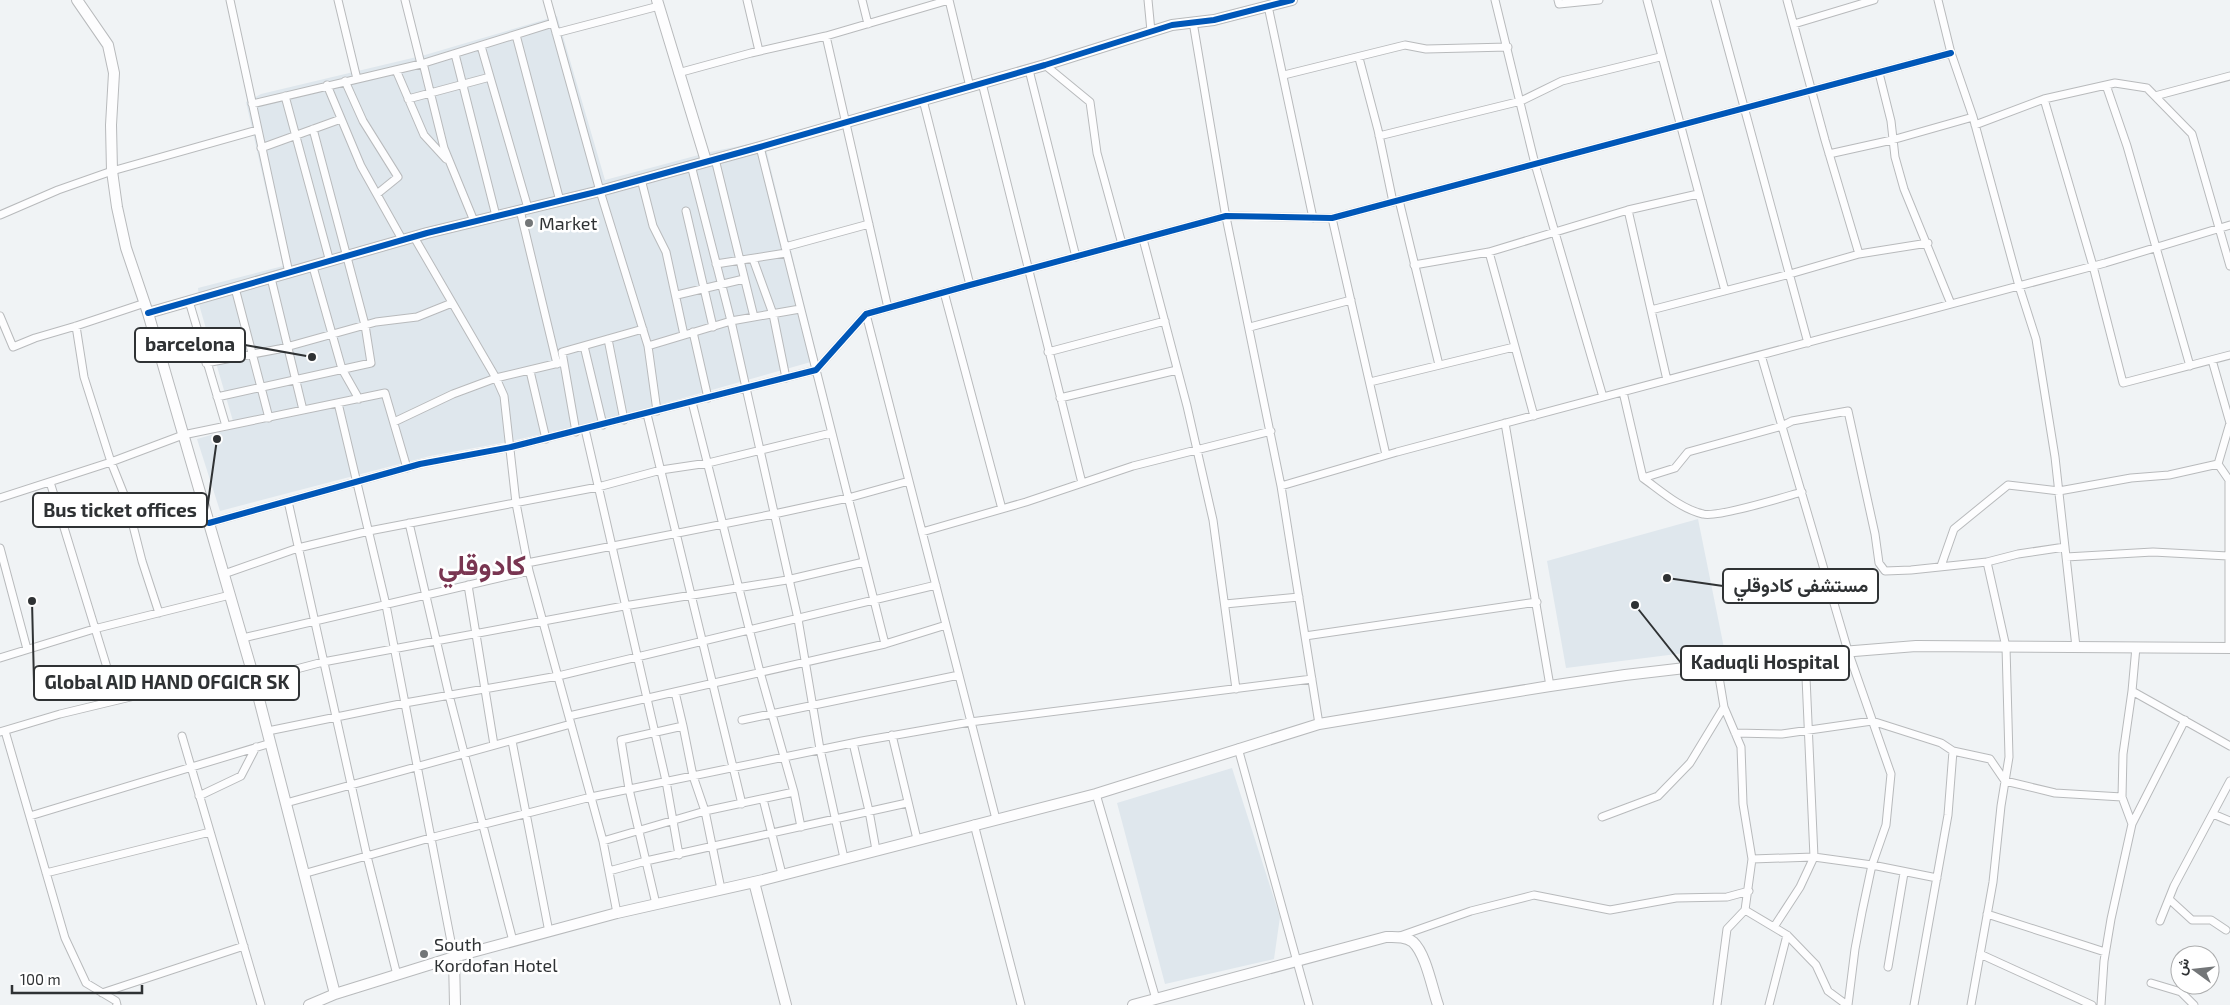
<svg xmlns="http://www.w3.org/2000/svg" width="2230" height="1005" font-family="'Exo 2',Vazirmatn,sans-serif">
  <style>
    .built { fill: #dfe7ed }
    .lines { fill: none; stroke-linecap: round; stroke-linejoin: round }
    .street-casing { stroke: #b8babc; stroke-width: 9 }
    .secondary-casing { stroke: #b8babc; stroke-width: 12 }
    .street { stroke: #fdfdfe; stroke-width: 7 }
    .secondary { stroke: #fdfdfe; stroke-width: 10 }
    .cycleway-casing { stroke: #fff; stroke-width: 9 }
    .cycleway { stroke: #0057b8; stroke-width: 6 }
    .poi-dot { fill: #737678; stroke: #fff; stroke-width: 2 }
    .labels { text-anchor: middle; dominant-baseline: central; stroke-width: 5; stroke-linejoin: round; paint-order: stroke }
    .poi-label { font-size: 18px; fill: #2f3234; stroke: #fff; text-anchor: start }
    .town-label { font-size: 28px; font-weight: bold; fill: #793551; stroke: #fff }
    .leader { fill: none; stroke: #2f3234; stroke-width: 2 }
    .callout-dot { fill: #2f3234; stroke: #fff; stroke-width: 2 }
    .callout { fill: #fff; stroke: #2f3234; stroke-width: 2 }
    .callout-label { font-size: 19px; text-anchor: middle; font-weight: bold; fill: #2f3234 }
  </style>
  <rect width="100%" height="100%" fill="#f0f3f5"/>
  <path class="built" d="M557,16L605,180L710,152L764,141L818,360L616,417L502,443L430,456L220,511L197,439L235,428L200,308L198,288L283,266L246,102L261,94L425,55Z
    M1698,519L1724,648L1566,668L1547,561Z
    M1232,768L1280,917L1274,959L1165,984L1117,803Z"/>
  <g class="lines">
    <g class="street-casing">
      <path id="street" d="M230,0L289,273
        M338,0L357,79
        M405,0L421,64
        M547,0L600,191L648,346L657,411
        M747,0L759,51
        M862,0L868,24
        M949,0L970,87
        M1148,0L1151,31
        M1495,0L1535,164L1603,397
        M1558,0L1559,4L1599,0
        M1647,0L1725,291
        M1715,0L1808,343
        M1787,0L1825,140L1859,254
        M1938,0L1951,53L1973,117L2019,286L2036,339L2055,457L2076,647
        M1268,6L1313,218
        M1193,22L1225,212L1281,486L1319,724
        M1794,24L1874,0
        M556,33L659,6
        M516,35L560,201
        M826,36L888,308
        M481,46L528,208
        M455,54L496,216
        M1359,58L1378,130L1393,202
        M423,63L444,148L474,221
        M1045,65L1090,102L1097,153L1122,244
        M396,70L424,135L446,159
        M1029,70L1076,257
        M678,73L751,53L826,36L949,0
        M1879,73L1891,121L1895,157L1904,189L1951,304
        M1284,75L1405,45L1426,49L1508,47
        M345,81L363,121L398,177L377,194
        M982,83L1082,483
        M327,85L361,166L403,241
        M2106,85L2127,146L2190,366
        M285,96L330,262
        M2155,96L2230,76
        M408,99L490,77
        M2044,99L2093,266L2123,383L2230,355
        M923,100L970,285
        M252,104L421,64L553,23
        M1975,125L2044,99L2115,83L2147,88L2192,134L2230,266
        M1379,136L1521,101L1562,81L1660,57
        M760,147L885,644
        M261,148L341,119
        M1829,154L1892,140L1973,117
        M715,159L754,317
        M691,165L731,321L798,619L820,749L844,858
        M641,179L653,226L666,252L684,335
        M1399,200L1439,365
        M520,210L557,364
        M1628,210L1667,380
        M686,211L713,327
        M0,215L58,190L112,171L257,130
        M1332,218L1386,455
        M414,237L496,378L504,396L516,503L529,571L603,841L617,913
        M1143,239L1187,406L1213,520L1236,689
        M785,247L869,224
        M1489,252L1534,416
        M753,259L773,314L786,378
        M716,264L786,253
        M1414,265L1489,252L1628,210L1698,194
        M313,267L342,369L359,399
        M271,278L303,410
        M235,288L269,418
        M944,292L1002,509
        M677,295L744,279
        M189,301L226,426
        M1651,310L1790,274L1859,254L1928,243
        M866,314L996,819
        M0,316L13,347L35,338L76,326L145,303
        M76,326L84,377L111,462L127,502L142,561L159,613
        M1250,327L1351,300
        M693,332L708,398
        M608,339L624,420
        M584,346L603,425
        M648,346L731,321L800,309
        M1048,352L1165,321
        M1761,355L1848,651L1891,774L1886,825L1872,865L1862,912L1855,949L1848,1005
        M2212,360L2230,423
        M206,363L279,349L376,322L417,317L452,303
        M530,371L546,439
        M1370,382L1514,347
        M1623,392L1643,478C1661,491 1681,509 1703,514C1717,518 1784,497 1802,492
        M217,397L371,363L365,325L313,129
        M1060,398L1177,370
        M692,402L760,672L794,792L801,827
        M338,403L386,605L454,957
        M647,414L742,804
        M394,422L453,394L496,378L563,362
        M1505,423L1550,686
        M585,429L666,781L679,855
        M576,432L562,352L643,329
        M1643,478L1675,468L1688,452L1782,426L1792,421L1848,411L1875,534L1879,563L1885,571L1911,570L1987,562L2006,647L2009,757L2001,806L1993,882L1971,1005
        M50,482L117,700
        M1281,486L1397,452L2105,263L2230,225
        M0,498L111,462L183,435L385,393L407,468
        M288,501L367,856L397,975
        M209,523L420,464L511,447L816,370L866,314L970,285L1226,216L1332,218L1951,53
        M409,523L449,695L513,941
        M922,532L1026,502L1133,466L1271,431
        M0,548L27,649
        M2066,557L2153,552L2228,556
        M1987,562L2018,554L2065,547
        M527,563L774,514L848,498L909,481
        M1941,566L1954,529L2008,485L2059,491L2131,478L2169,475L2218,464
        M224,574L298,548L369,531L598,487L661,470L708,463L831,433
        M468,585L494,745
        M1225,604L1299,597
        M1305,636L1537,602
        M243,638L529,571
        M2136,647L2132,691L2230,746
        M2229,648V480L2218,464L2230,423
        M0,658L94,629L230,595
        M1717,665L1724,707L1741,747L1743,804L1752,859L1745,910L1727,929L1717,1005
        M255,680L323,662L624,606L787,580L864,562
        M675,692L683,726
        M569,716L885,644L946,625
        M742,720L959,675
        M5,731L65,938L86,983L116,1001L117,1005
        M268,731L405,703L558,676L936,585
        M0,732L60,714L251,668
        M1735,733L1782,734L1872,721L1941,743L1953,751L1990,759L2005,781L2055,793L2122,797
        M892,735L917,839
        M182,736L261,1005
        M512,741L549,932
        M853,743L869,811L876,850
        M1238,748L1309,1005
        M1096,794L1156,999
        M199,796L241,776L256,747
        M763,799L782,874
        M286,803L571,724
        M2213,814L2230,821
        M30,816L271,743
        M1602,817L1658,796L1690,763L1724,707
        M974,824L1021,1005
        M2132,824L2185,720
        M603,841L705,811L794,792
        M1752,859L1814,857L1872,865L1937,878
        M609,871L646,861L907,803
        M46,873L210,832
        M303,874L430,838L591,797L862,741L970,722L1312,679
        M2169,899L2192,920H2211L2226,930
        M656,904L629,789L621,740L683,726L693,776L705,811L721,889
        M1745,910L1787,935L1816,965L1828,991L1847,1005
        M1987,914L2105,952
        M2160,921L2174,886L2230,781
        M1774,927L1800,887L1814,857L1805,655
        M1400,936L1471,911L1534,895L1610,910L1676,898L1727,897L1749,891
        M1980,954L2092,1005
        M1888,967L1904,873
        M2151,983L2181,992L2194,1005
        M102,993L244,946
        M1769,1005L1787,935
        M1914,1005L1948,815L1953,751
        M2101,1005L2104,961L2111,919L2132,824L2122,797L2123,754L2132,691"/>
    </g>
    <g class="secondary-casing">
      <path id="secondary" d="M77,0L108,45L114,73L111,125L112,171L117,207L126,248L148,313L251,668L335,994
        M657,0L706,161
        M148,313L427,233L600,191L760,147L1045,65L1172,25L1214,20L1292,0
        M754,882L786,1005
        M454,957L455,1005
        M309,1005L335,994L454,957L617,913L763,880L1096,794L1319,724L1550,686L1625,675L1780,657L1916,646L2230,648
        M1133,1005L1386,937C1395,937 1405,936 1413,942C1426,954 1432,988 1438,1005"/>
    </g>
    <use href="#street" class="street"/>
    <use href="#secondary" class="secondary"/>
    <g class="cycleway-casing">
      <path id="cycleway" d="M148,313L427,233L600,191L760,147L1045,65L1172,25L1214,20L1292,0
        M209,523L420,464L511,447L816,370L866,314L970,285L1226,216L1332,218L1951,53"/>
    </g>
    <use href="#cycleway" class="cycleway"/>
  </g>
  <g class="poi-dot">
    <circle cx="529" cy="223" r="5"/>
    <circle cx="424" cy="954" r="5"/>
  </g>
  <g class="labels">
    <g class="poi-label">
      <text x="539" y="223">Market</text>
      <text x="434" y="944">South<tspan x="434" dy="21">Kordofan Hotel</tspan></text>
    </g>
    <g class="town-label">
      <text x="482" y="564">كادوقلي</text>
    </g>
  </g>
  <path class="leader" d="M312 357L245 345M217 439L207 510M1667 578L1723 586M1635 605L1681 663M32 601L34 683"/>
  <g class="callout-dot">
    <circle cx="312" cy="357" r="5"/>
    <circle cx="217" cy="439" r="5"/>
    <circle cx="1667" cy="578" r="5"/>
    <circle cx="1635" cy="605" r="5"/>
    <circle cx="32" cy="601" r="5"/>
  </g>
  <g class="callout">
    <rect x="135" y="328" width="110" height="34" rx="5"/>
    <rect x="33" y="493" width="174" height="34" rx="5"/>
    <rect x="1723" y="569" width="155" height="34" rx="5"/>
    <rect x="1681" y="646" width="168" height="34" rx="5"/>
    <rect x="34" y="666" width="265" height="34" rx="5"/>
  </g>
  <g class="callout-label">
    <text x="190" y="351">barcelona</text>
    <text x="120" y="517">Bus ticket offices</text>
    <text x="1801" y="592">مستشفى كادوقلي</text>
    <text x="1765" y="669">Kaduqli Hospital</text>
    <text x="167" y="689">Global AID HAND OFGICR SK</text>
  </g>
  <g transform="translate(2195 970) rotate(285)"><circle r="24" fill="#ffffff" stroke="#acadae"/>
  <path d="M0-4L9 19L0 12L-9 19Z" fill="#737678"/>
  <text y="-8" font-size="14" font-weight="bold" text-anchor="middle" fill="#2f3234">ش</text>
  </g>
  <path d="M12 985v8h130v-8" fill="none" stroke="#2f3234" stroke-width="2.5"/>
  <text x="20" y="985" font-size="15" fill="#2f3234" stroke="#ffffff" stroke-width="4" paint-order="stroke">100 m</text>
</svg>
